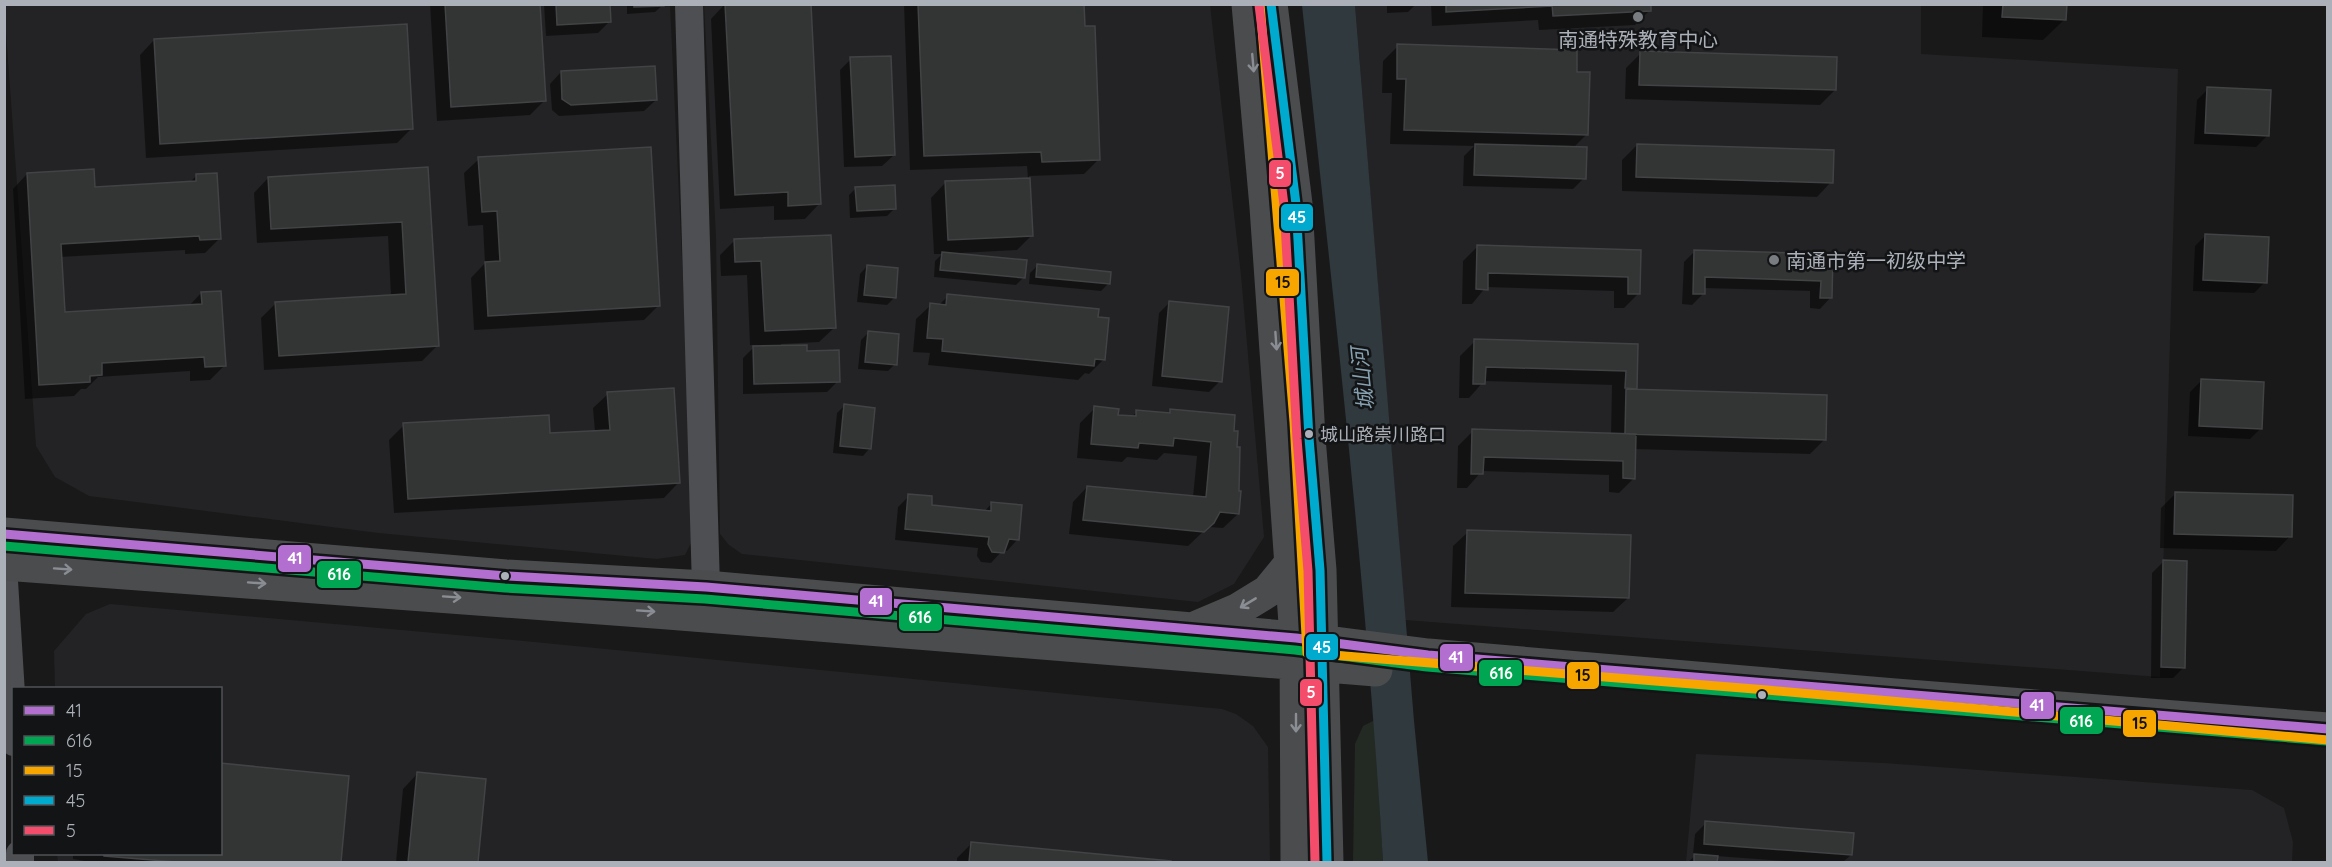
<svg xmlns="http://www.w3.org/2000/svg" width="2332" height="867" font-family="Quicksand,'Noto Sans SC',sans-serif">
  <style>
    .built { fill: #232325 }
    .green { fill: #232923 }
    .water { fill: #30393e }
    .shadow { fill: #0007 }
    .building { fill: #333434; stroke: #424345; stroke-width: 1.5 }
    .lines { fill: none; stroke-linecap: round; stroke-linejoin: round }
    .minor { stroke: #4e4f52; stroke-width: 28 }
    .major { stroke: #4b4c4e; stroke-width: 33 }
    .bus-1-casing { stroke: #131415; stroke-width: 14 }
    .bus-2-casing { stroke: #131415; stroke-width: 14 }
    .bus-3-casing { stroke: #131415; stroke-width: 14 }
    .bus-4-casing { stroke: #131415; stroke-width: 14 }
    .bus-5-casing { stroke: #131415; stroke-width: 14 }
    .bus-1 { stroke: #b36fd0; stroke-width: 9 }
    .bus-2 { stroke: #00a651; stroke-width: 9 }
    .bus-3 { stroke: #f7a600; stroke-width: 9 }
    .bus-4 { stroke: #00a9ce; stroke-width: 9 }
    .bus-5 { stroke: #f44d6c; stroke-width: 9 }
    .oneway { stroke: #8a8e94 }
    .poi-dot { fill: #797c81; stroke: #131415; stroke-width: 2 }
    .bus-dot { fill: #acb1b9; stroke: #131415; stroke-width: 2 }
    .labels { text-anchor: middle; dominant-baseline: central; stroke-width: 5; stroke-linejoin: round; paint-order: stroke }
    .bus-label { font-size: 18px; fill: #acb1b9; stroke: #131415; text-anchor: start }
    .poi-label { font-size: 20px; fill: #acb1b9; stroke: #131415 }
    .water-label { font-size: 21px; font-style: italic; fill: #86a1b0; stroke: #131415 }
    .line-badge { stroke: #131415; stroke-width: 2 }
    .badge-label { font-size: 16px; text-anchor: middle; font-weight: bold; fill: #fff }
    .pale-badge-label { font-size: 16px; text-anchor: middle; font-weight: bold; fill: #111 }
  </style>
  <rect width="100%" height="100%" fill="#191919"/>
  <path class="built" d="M4,5H670L695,535L685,555L657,559L378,533L89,496L55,477L36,446Z
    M704,5H1210L1241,275L1264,537L1234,584L1198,602L742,554L729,545L720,534L716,237Z
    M1355,5H1921V54L2178,69L2160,677L1405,620Z
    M110,604L524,641L1222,709L1236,714L1253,726L1268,747L1270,862H58L57,854H220V688H55L54,651L86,614Z
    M1696,754L1884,763L2252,790L2284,808L2293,842L2292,862H1686Z"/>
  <path class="green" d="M1375,720L1383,862H1353L1355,744L1363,726Z"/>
  <path class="water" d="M1302,5H1355L1414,721L1428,862H1383C1366,576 1332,290 1302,5Z"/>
  <path class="shadow" d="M430,4H539L545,100L530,115L437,121Z
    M544,4H609L610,21L598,33L546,36Z
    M627,4H663V5L655,12L627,14Z
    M725,4H809L819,204L805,219L774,220V206L720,209L711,19Z
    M904,4H1083L1099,159L1084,174L1029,176L1031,236L1017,250L960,253L959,255L1023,278L1016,285L934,277L935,261L942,254H934L931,198L945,183L1028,179L1027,166L910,170Z
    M1387,4H1416L1408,12L1387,13Z
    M1431,4H1649L1650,10L1635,25L1539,30L1538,20L1432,26Z
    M1983,4H2065V19L2043,40L1982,37Z
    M154,40L412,128L397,143L146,158L140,55Z
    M1398,46L1575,73L1586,135L1573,148L1584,178L1573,189L1463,186L1464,156L1474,146L1390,144L1392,93H1382L1383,61Z
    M1641,53L1835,90L1820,105L1625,99L1626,68Z
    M851,59L894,155L882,166L844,167L840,70Z
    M561,72L656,100L644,111L559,116L552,110L550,84Z
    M2208,89L2267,136L2256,147L2194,144L2197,100Z
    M1637,145L1831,182L1817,197L1622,191V160Z
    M479,159L659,305L644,320L474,330L471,278L485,263L483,225L468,226L464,173Z
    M426,169L437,346L422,361L264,370L261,318L276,303L391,296L388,236L257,243L254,193L268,178Z
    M27,174L93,188L189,183L196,176L220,238L205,253L185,254V250L60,257L63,314L188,307L201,293L225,365L210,380L190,381V371L98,377L86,389H81L74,396L25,399L13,189Z
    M856,188L894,209L887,216L850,218L849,195Z
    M2206,235L2265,282L2254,293L2193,291L2195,246Z
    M830,236L834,328L819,342L781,344V347L806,353L838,381L827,392L743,394V358L756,345H750L747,275L721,276L720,255L735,240Z
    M1478,246L1640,251L1638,294L1624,308H1614V291L1486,287L1472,304H1462L1463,261Z
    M1695,251L1832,255L1831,297L1820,309L1810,308V291L1704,288L1703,294L1692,305L1682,304L1684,262Z
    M867,266L894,298L887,305L857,302L860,274Z
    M1037,266L1108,284L1101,291L1029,284L1030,273Z
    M948,296L1096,318L1104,359L1089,374L1085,373L1078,380L928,365L930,353L913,352L916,319L931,305L938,306Z
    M1170,302L1220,381L1209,392L1152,386L1159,313Z
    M868,333L895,364L888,371L858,369L861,340Z
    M1475,341L1637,346L1636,391L1825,439L1810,454L1634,449V478L1619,493L1609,492V475L1482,471L1467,488H1457L1458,446L1473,431L1611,435L1612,385L1484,381L1469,398H1459L1460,356Z
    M2201,381L2261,428L2250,439L2188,436L2190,392Z
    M608,394L678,483L664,498L394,513L389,440L404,425L549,435L595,432L593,408Z
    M844,406L870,448L863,456L833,453L837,413Z
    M1095,408L1117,416L1131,417L1137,412L1166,415L1171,410L1232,432L1238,514L1223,528L1208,527L1188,546L1069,534L1073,502L1087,487L1193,497L1197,456L1164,453L1157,460L1127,457L1122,462L1077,458L1080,423Z
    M2176,493L2290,536L2276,551L2160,548L2161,508Z
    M909,496L930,507L984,512L992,503L1018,539L1007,551L1003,550L991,563L981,562L977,556L978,548L895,540L898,507Z
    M1468,532L1628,598L1613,612L1451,607L1453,546Z
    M2163,562L2184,667L2173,678H2151L2152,573Z
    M417,774L484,780L476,862H396L403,789Z
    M347,777L339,862H90L73,859V854H220Z
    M1706,823L1851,855L1843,862H1799L1716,856V862H1688L1696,855L1693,854L1695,834Z
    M972,843L1170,862H957V858Z"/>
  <path class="building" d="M445,4H540L546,101L451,107Z
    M556,4H610L611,22L557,25Z
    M634,4H664V6L634,7Z
    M725,4H811L821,204L788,206V192L735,195Z
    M918,4H1084L1085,26H1095L1100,160L1042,162L1041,152L924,156Z
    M1446,4H1552V6L1446,12Z
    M1552,4H1651V11L1553,16Z
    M2003,4H2067L2066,20L2002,17Z
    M407,24L413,129L160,144L154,39Z
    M1397,44L1577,50V72H1590L1588,135L1404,130L1406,79H1397Z
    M1640,51L1837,57L1836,90L1639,85Z
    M891,56L895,155L855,157L850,57Z
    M655,66L657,100L571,105L562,99L561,71Z
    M2207,87L2271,90L2269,136L2205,133Z
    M1475,144L1587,147L1586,179L1474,175Z
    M1637,144L1834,150L1833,183L1636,177Z
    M651,147L660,306L488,316L485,262L500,261L497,211L482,212L478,157Z
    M428,167L439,346L279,356L275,302L406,294L402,222L271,229L268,177Z
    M94,169L95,187L196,181V174L217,173L221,239L200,240L199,236L61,244L65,312L202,304L201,292L221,291L226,366L205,367L204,357L102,363V375L90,376V382L39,385L27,173Z
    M1030,178L1033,236L948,240L945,181Z
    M895,185L896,209L857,211L855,187Z
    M2205,234L2269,237L2267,283L2203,280Z
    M831,235L836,328L765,331L761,261L735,262L734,239Z
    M1477,245L1641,250L1640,294H1628V277L1488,273V290L1476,289Z
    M1694,250L1833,254L1832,298H1820L1821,281L1705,277V294H1693Z
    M942,252L1027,260L1025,278L940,270Z
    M1037,264L1111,272L1110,284L1036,277Z
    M867,265L898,268L896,298L864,295Z
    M947,294L1099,309L1098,317L1109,318L1105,360L1095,359L1094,366L942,351L943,339L927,338L930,303L946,305Z
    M1169,301L1229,307L1222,382L1162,376Z
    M868,331L899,334L897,365L865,362Z
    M1474,339L1638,344L1637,389L1625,388L1626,371L1486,367L1485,384H1473Z
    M807,345V351L839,350L840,382L754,384L753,346Z
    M2201,379L2264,382L2262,429L2199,426Z
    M674,388L680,483L408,499L403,423L549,415L550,433L610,430L607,392Z
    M1626,389L1827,395L1826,440L1625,434Z
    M844,404L875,408L871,449L840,446Z
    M1094,406L1119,409L1118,415L1136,416V410L1170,413V409L1235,415L1234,431H1238L1237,447H1240L1239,491H1241L1239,514L1220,512L1214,523L1204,532L1083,520L1087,486L1206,497L1211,442L1174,438L1173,446L1139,443L1138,448L1091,444Z
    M1472,429L1636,434L1635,479L1623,478V461L1484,457L1483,474H1471Z
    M2175,492L2293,495L2292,537L2174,534Z
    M908,494L932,496V505L991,511V502L1022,505L1019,540L1009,539L1004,553L992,552L988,544L989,537L905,529Z
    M1467,530L1631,535L1629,598L1465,593Z
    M2163,560L2187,561L2185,668L2161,667Z
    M220,763L349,776L341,862H176L104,856V854H220Z
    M417,772L486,779L478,862H408Z
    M1705,821L1854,833L1852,855L1704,844Z
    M971,842L1171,861V862H969Z
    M1694,854L1718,856L1717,862H1694Z"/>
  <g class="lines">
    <path class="minor" d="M689,4L706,587
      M4,581L14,742
      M20,854V862"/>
    <path class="major" d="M1248,4L1266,207L1296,638L1297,862
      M1271,4L1296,204L1309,438L1320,570L1327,862
      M4,534L506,576L706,587L1296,638L1428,655L1895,695L2328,729
      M4,564L668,613L1376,670
      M1197,627L1237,610L1268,591L1290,564"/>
    <g class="bus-1-casing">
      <path id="bus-1" d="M4,534L506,576L706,587L1296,638L1428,655L2328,729"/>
    </g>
    <g class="bus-2-casing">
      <path id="bus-2" d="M4,546L505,588L705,599L1295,650L1427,667L2327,741"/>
    </g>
    <g class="bus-3-casing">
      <path id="bus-3" d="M1260,4L1294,422L1307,653L1767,690L2328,740"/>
    </g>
    <g class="bus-4-casing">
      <path id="bus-4" d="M1271,4L1296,204L1309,438L1320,570L1327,862"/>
    </g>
    <g class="bus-5-casing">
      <path id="bus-5" d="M1259,5L1284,205L1297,439L1308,571L1315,862"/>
    </g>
    <use href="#bus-1" class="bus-1"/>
    <use href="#bus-2" class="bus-2"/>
    <use href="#bus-3" class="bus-3"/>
    <use href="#bus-4" class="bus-4"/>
    <use href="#bus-5" class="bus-5"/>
  </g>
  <defs><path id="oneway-shaft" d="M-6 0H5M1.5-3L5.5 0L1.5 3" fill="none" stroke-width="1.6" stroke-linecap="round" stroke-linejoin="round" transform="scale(1.5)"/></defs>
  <g class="oneway">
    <use href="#oneway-shaft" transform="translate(1253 63) rotate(85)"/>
    <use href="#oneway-shaft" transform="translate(1276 341) rotate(86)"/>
    <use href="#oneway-shaft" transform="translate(63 569) rotate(4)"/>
    <use href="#oneway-shaft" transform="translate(257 583) rotate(4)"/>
    <use href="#oneway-shaft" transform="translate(452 597) rotate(4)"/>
    <use href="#oneway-shaft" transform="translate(1248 603) rotate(149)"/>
    <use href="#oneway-shaft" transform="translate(646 611) rotate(4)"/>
    <use href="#oneway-shaft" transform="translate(1296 723) rotate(90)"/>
  </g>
  <g class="poi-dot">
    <circle cx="1638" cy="17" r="6"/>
    <circle cx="1774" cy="260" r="6"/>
  </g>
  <g class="bus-dot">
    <circle cx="1309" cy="434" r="5"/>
    <circle cx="505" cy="576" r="5"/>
    <circle cx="1762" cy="695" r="5"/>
  </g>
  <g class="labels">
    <g class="bus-label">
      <text x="1320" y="434">城山路崇川路口</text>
    </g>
    <g class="poi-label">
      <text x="1638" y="39">南通特殊教育中心</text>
      <text x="1786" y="260" text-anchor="start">南通市第一初级中学</text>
    </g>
    <g class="water-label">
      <text transform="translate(1362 379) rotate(-96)">城山河</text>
    </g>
  </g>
  <g class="line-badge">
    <rect x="1268" y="159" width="24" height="29" rx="6" fill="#f44d6c"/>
    <rect x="1280" y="203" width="34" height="29" rx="6" fill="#00a9ce"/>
    <rect x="1265" y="268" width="35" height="29" rx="6" fill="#f7a600"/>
    <rect x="277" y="544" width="35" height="29" rx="6" fill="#b36fd0"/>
    <rect x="316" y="560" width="46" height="29" rx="6" fill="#00a651"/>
    <rect x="859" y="587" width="34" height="29" rx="6" fill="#b36fd0"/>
    <rect x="898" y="603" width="45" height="29" rx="6" fill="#00a651"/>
    <rect x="1305" y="633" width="34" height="28" rx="6" fill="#00a9ce"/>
    <rect x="1439" y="643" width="35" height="29" rx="6" fill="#b36fd0"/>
    <rect x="1478" y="659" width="45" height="28" rx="6" fill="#00a651"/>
    <rect x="1566" y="661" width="34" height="29" rx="6" fill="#f7a600"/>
    <rect x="1299" y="678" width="24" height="29" rx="6" fill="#f44d6c"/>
    <rect x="2020" y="691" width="35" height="29" rx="6" fill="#b36fd0"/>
    <rect x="2059" y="706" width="45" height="29" rx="6" fill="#00a651"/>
    <rect x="2122" y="709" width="35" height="29" rx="6" fill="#f7a600"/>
  </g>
  <g class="badge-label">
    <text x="1280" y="179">5</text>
    <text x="1297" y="223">45</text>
    <text x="295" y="564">41</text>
    <text x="339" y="580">616</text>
    <text x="876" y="607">41</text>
    <text x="920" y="623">616</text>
    <text x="1322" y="653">45</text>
    <text x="1456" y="663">41</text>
    <text x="1501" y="679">616</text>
    <text x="1311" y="698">5</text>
    <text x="2037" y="711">41</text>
    <text x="2081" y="727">616</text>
  </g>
  <g class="pale-badge-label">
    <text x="1283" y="288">15</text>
    <text x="1583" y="681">15</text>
    <text x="2140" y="729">15</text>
  </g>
  <rect width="2332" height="867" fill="none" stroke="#acb1b9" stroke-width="12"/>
  <rect x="12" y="687" width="210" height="168" fill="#131415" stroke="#505357" stroke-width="1.5"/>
  <rect x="24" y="706" width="30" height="9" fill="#b36fd0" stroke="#505357" stroke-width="1.5"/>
  <text x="66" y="717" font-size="18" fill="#acb1b9">41</text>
  <rect x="24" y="736" width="30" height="9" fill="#00a651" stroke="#505357" stroke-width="1.5"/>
  <text x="66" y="747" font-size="18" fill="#acb1b9">616</text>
  <rect x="24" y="766" width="30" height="9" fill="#f7a600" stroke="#505357" stroke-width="1.5"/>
  <text x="66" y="777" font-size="18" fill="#acb1b9">15</text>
  <rect x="24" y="796" width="30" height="9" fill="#00a9ce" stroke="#505357" stroke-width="1.5"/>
  <text x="66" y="807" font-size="18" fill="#acb1b9">45</text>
  <rect x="24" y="826" width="30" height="9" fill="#f44d6c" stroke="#505357" stroke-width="1.5"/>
  <text x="66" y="837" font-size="18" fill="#acb1b9">5</text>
</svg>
